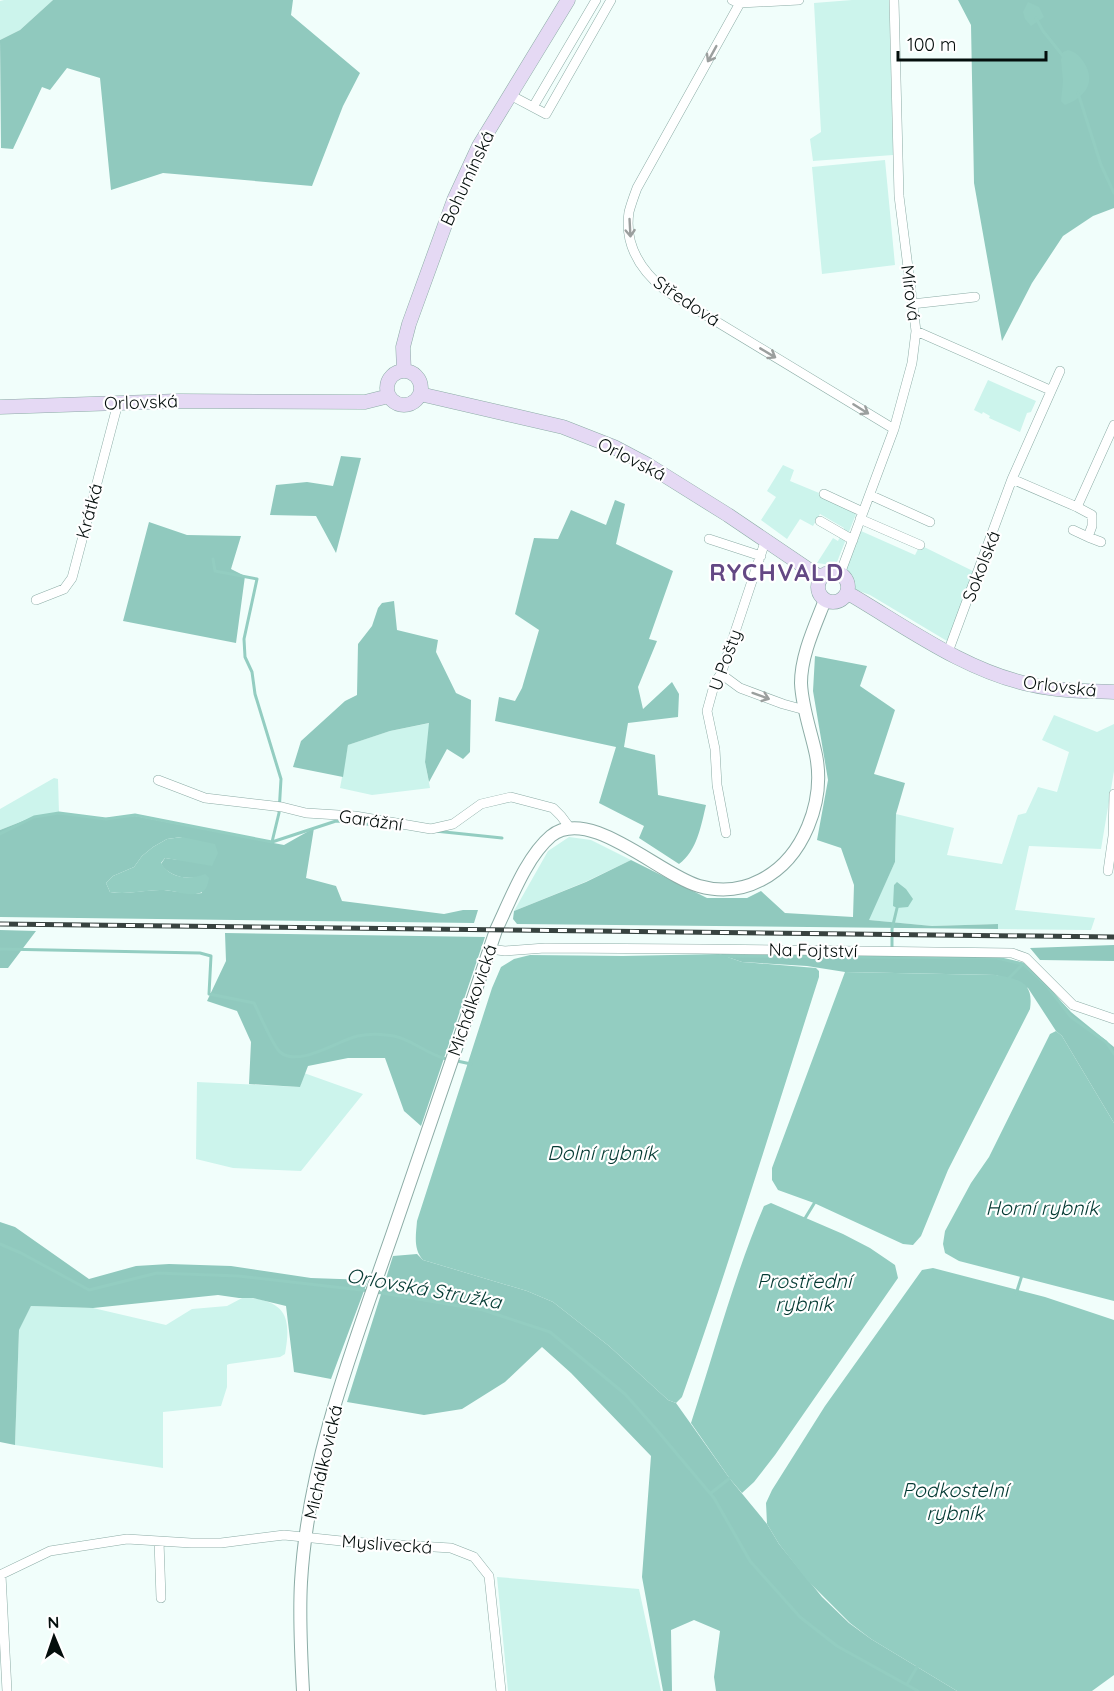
<svg xmlns="http://www.w3.org/2000/svg" width="1114" height="1691" font-family="Quicksand,sans-serif">
  <style>
    .green { fill: #ccf4ec }
    .forest { fill: #90c9be; fill-rule: evenodd }
    .water { fill: #93cdc1 }
    .lines { fill: none; stroke-linecap: round; stroke-linejoin: round }
    .stream { stroke: #93cdc1; stroke-width: 3 }
    .minor-casing { stroke: #8caca6; stroke-width: 10 }
    .tertiary-casing { stroke: #8caca6; stroke-width: 14 }
    .secondary-casing { stroke: #8caca6; stroke-width: 15 }
    .minor { stroke: #fff; stroke-width: 9 }
    .tertiary { stroke: #fff; stroke-width: 12 }
    .secondary { stroke: #e5d9f4; stroke-width: 14 }
    .rail-casing { stroke: #384340; stroke-width: 5 }
    .rail { stroke: #fff; stroke-width: 3; stroke-dasharray: 9; stroke-linecap: butt }
    .oneway { stroke: #9b9f9e }
    .labels { text-anchor: middle; dominant-baseline: central; stroke-width: 4.5; stroke-linejoin: round; paint-order: stroke }
    .street-label { font-size: 18px; fill: #040e0c; stroke: #fff }
    .water-label { font-size: 20px; font-style: italic; fill: #043a33; stroke: #fff }
    .district-label { font-size: 24px; font-weight: bold; letter-spacing: 1.5px; fill: #634884; stroke: #fff }
  </style>
  <rect width="100%" height="100%" fill="#f1fefb"/>
  <path class="green" d="M4,0H53L20,30L0,40V1Z
    M852,0H889L893,155L813,161L810,139L821,132L814,3Z
    M885,160L895,265L822,274L812,167Z
    M988,380L1036,401L1031,412L1027,413L1020,432L989,418L990,416L983,412L982,414L974,410Z
    M783,465L794,470L790,481L858,509L837,562L831,565L817,563L833,538L838,541L844,528L820,514L813,526L800,519L787,539L761,520L776,497L767,491Z
    M861,531L915,555L920,545L975,572L947,641L870,595L854,589L851,578L845,571Z
    M1054,715L1097,732L1114,724V771L1101,849L1029,846L1015,910L1095,918L1091,930L998,929L997,924L932,926L868,920L895,862L896,814L954,828L947,855L1002,864L1018,815L1026,813L1038,787L1057,792L1069,752L1042,740Z
    M430,723L425,762L430,788L372,795L340,788L348,745L390,731Z
    M54,778L58,779L59,813L33,817L0,830V809Z
    M569,837L591,840L631,860L585,882L514,911L548,851Z
    M304,1073L363,1094L301,1171L233,1168L196,1159L197,1082L300,1087Z
    M244,1297C285,1301 292,1315 285,1354L280,1357L229,1364L227,1365V1387L221,1406L163,1412V1468L15,1445L19,1329L31,1306L93,1308L166,1325L192,1309L227,1306Z
    M497,1577L639,1589L661,1691H508Z"/>
  <path class="forest" d="M53,0H293L291,15L360,73L343,106L312,186L163,173L111,190L100,78L67,68L50,90L42,87L13,149L1,148L0,40L20,30Z
    M958,0H1114V208L1093,216L1063,236L1032,283L1002,341L974,183L971,25Z
    M341,456L361,458L336,553L316,516L270,515L276,485L307,482L333,486Z
    M615,500L625,504L616,544L673,571L649,639L657,641L638,687L643,709L672,682L679,694L678,717L628,723L624,747L655,755L658,795L706,805C701,826 697,851 679,864L639,838L644,826L599,803L616,747L495,721L499,697L515,701L522,688L539,630L515,614L534,538L558,539L571,510L606,525Z
    M149,522L187,535L241,536L231,569L245,576L236,643L123,621Z
    M394,601L397,630L438,640L436,652L456,693L471,700L470,752L463,759L447,749L429,782L425,762L429,723L390,731L348,745L343,777L293,767L301,741L345,701L357,695L358,644L372,626L378,608L382,603Z
    M815,656L867,666L860,686L895,710L874,774L905,783L896,814L895,862L869,920L932,926L998,924V929L517,924L513,919L514,911L586,882L631,860L707,898H747L761,891L785,913L853,917L854,885L841,848L817,840L828,780L813,691Z
    M59,813L104,818L135,816L284,845L314,828L306,878L336,886L342,901L444,914L463,910H478L474,923L0,917V830L33,817ZM182,837L179,860L165,858L161,864C168,875 184,880 197,877L202,893C188,895 177,891 164,890C145,889 129,895 110,892L106,883L113,876L134,867L142,856L153,847L167,839Z
    M0,930L36,931L8,968H0Z
    M225,933L485,937L421,1126L404,1111L385,1058H348L308,1066L300,1087L249,1084L251,1042L237,1011L207,1001L226,961Z
    M1114,945V961L1040,960L1030,948Z
    M719,954L997,958L1023,964L1047,986L1071,1012L1114,1047V1123L1062,1036L1056,1031L1028,988L996,975L845,972L807,966L742,962Z
    M0,1222L15,1227L89,1279L136,1266L169,1264L231,1266L311,1278L368,1280L331,1379L294,1372L286,1306L253,1298H239L218,1295L93,1308L31,1306L19,1330L15,1445L0,1442Z
    M417,1254L423,1260L527,1291L553,1302L609,1346L668,1400L676,1403L730,1479L767,1524L779,1544L822,1597L849,1623L871,1639L957,1691H716L714,1677L720,1631L694,1620L671,1630L672,1691H663L642,1577L651,1456L571,1373L542,1347L505,1382L462,1409L424,1415L347,1402L393,1256Z"/>
  <path class="water" d="M1028,2L1039,7L1044,17L1031,26L1025,19L1023,12Z
    M1068,50C1075,52 1079,55 1083,61C1097,81 1086,97 1065,105L1061,101L1063,81L1061,60L1063,52Z
    M182,837L215,844L218,853L212,866L165,858L161,863C170,879 190,880 205,874L209,878C208,885 206,891 200,893C187,897 175,890 162,890C144,890 128,895 110,892L106,883L113,876L134,867L142,856L153,847L167,839Z
    M897,882L906,889L913,899L908,907L897,908L893,906L894,885Z
    M719,954L742,962L816,968L819,971V977C774,1118 731,1259 682,1397L676,1403L668,1400L609,1346L553,1302L527,1291L423,1260C413,1249 416,1235 417,1221L492,988L501,967L514,959L530,955L623,956Z
    M845,972L996,975C1019,979 1034,982 1030,1009L948,1170L921,1236L913,1245L903,1244L814,1203L778,1190L772,1180V1168Z
    M1056,1031L1062,1036L1114,1123V1301L959,1261L945,1253L943,1244L945,1231L971,1183L989,1157L1050,1034Z
    M771,1203L843,1234L870,1248L895,1265L898,1278L775,1455L754,1482L742,1493L730,1479L691,1423C715,1350 734,1276 764,1206Z
    M933,1268L1045,1297L1114,1320V1675L1092,1691H957L871,1639L850,1623L807,1580L779,1544L767,1524L766,1503L772,1490L825,1406L922,1270Z"/>
  <g class="lines">
    <path class="stream" d="M1036,18L1043,31L1063,56
      M1078,93L1101,165L1114,193
      M213,559L215,571L257,579L244,639L245,657L252,672L255,694L281,779L279,813L272,842
      M435,831L502,838
      M0,834L34,817L59,813L106,819L135,815L272,842L336,821L396,827
      M0,949L200,953L211,956L209,994L254,1003C259,1013 273,1046 280,1052C299,1068 338,1040 358,1036C367,1034 378,1034 386,1035C410,1036 427,1056 450,1060
      M892,951V929L897,908
      M717,956L997,958L1023,964L1047,986L1071,1017L1106,1042L1114,1054
      M1009,978L1023,964
      M457,1061L471,1064
      M804,1220L815,1202
      M0,1244L21,1253L89,1290L157,1273L238,1276L370,1291
      M376,1292L483,1310L550,1332L625,1394L656,1429L714,1498L750,1561L800,1617L837,1646L918,1691
      M1016,1294L1023,1272
      M711,1493L730,1478
      M907,1684L920,1662"/>
    <g class="minor-casing">
      <path id="minor" d="M732,0L740,3L799,0
        M740,3L637,188C634,196 631,204 629,212C624,245 641,271 666,291L894,429
        M510,95L546,114L611,0
        M533,107L596,0
        M912,304L975,297
        M916,331L1050,390
        M1012,479L1077,507L1114,425
        M824,494L863,512
        M870,495L930,522
        M860,519L920,545
        M820,521L853,540
        M1073,530L1088,537L1092,526V515L1077,507
        M1088,537L1101,542
        M709,539L761,556
        M840,574L894,429L912,363L916,331L899,196L894,0
        M36,600L64,589L72,578L118,403
        M948,652L1012,479L1060,371
        M721,674L740,688L783,704L805,710
        M158,780L205,798L282,807L306,813L355,816L431,829L453,824L481,804L511,797L553,808L561,816L570,828
        M726,833L717,785L715,749L707,711L715,682L721,674L766,539
        M1108,871L1113,836L1114,794
        M490,949L505,951L545,948L700,949L1012,953L1026,958L1073,1005L1114,1019
        M159,1541L161,1598
        M0,1575L50,1551L127,1539L191,1543H221L284,1535L351,1542L451,1548L474,1557L489,1576L501,1691
        M1,1575L7,1691"/>
    </g>
    <g class="tertiary-casing">
      <path id="tertiary" d="M303,1691C301,1655 299,1618 301,1582C308,1462 353,1347 392,1235C427,1134 462,1032 496,930C510,901 526,857 551,836C589,805 660,875 699,886C720,892 742,890 761,880C804,858 825,801 816,755C811,731 802,708 801,683C801,655 815,626 825,600"/>
    </g>
    <g class="secondary-casing">
      <path id="secondary" d="M404,371L403,347L409,324L454,200L479,146L568,0
        M387 388a17 17 0 1 1 34 0a17 17 0 1 1-34 0Z
        M420,394L563,427L614,447L648,465L728,515L821,578
        M0,407L179,401L365,402L389,396
        M818 587a15 15 0 1 1 30 0a15 15 0 1 1-30 0Z
        M848,593C906,627 965,671 1032,685C1058,691 1087,691 1114,692"/>
    </g>
    <use href="#minor" class="minor"/>
    <use href="#tertiary" class="tertiary"/>
    <use href="#secondary" class="secondary"/>
    <g class="rail-casing">
      <path id="rail" d="M0,924L1114,937"/>
    </g>
    <use href="#rail" class="rail"/>
  </g>
  <defs><path id="oneway-shaft" d="M-6 0H5M1.5-3L5.5 0L1.5 3" fill="none" stroke-width="1.6" stroke-linecap="round" stroke-linejoin="round" transform="scale(1.5)"/></defs>
  <g class="oneway">
    <use href="#oneway-shaft" transform="translate(712 54) rotate(119)"/>
    <use href="#oneway-shaft" transform="translate(630 228) rotate(87)"/>
    <use href="#oneway-shaft" transform="translate(768 353) rotate(31)"/>
    <use href="#oneway-shaft" transform="translate(861 409) rotate(32)"/>
    <use href="#oneway-shaft" transform="translate(761 696) rotate(20)"/>
  </g>
  <g class="labels">
    <g class="street-label">
      <text transform="translate(467 178) rotate(-65)">Bohumínská</text>
      <text transform="translate(911 293) rotate(83)">Mírová</text>
      <text transform="translate(687 301) rotate(34)">Středová</text>
      <text transform="translate(141 402) rotate(-2)">Orlovská</text>
      <text transform="translate(632 459) rotate(27)">Orlovská</text>
      <text transform="translate(89 511) rotate(-75)">Krátká</text>
      <text transform="translate(981 566) rotate(-69)">Sokolská</text>
      <text transform="translate(725 660) rotate(-70)">U Pošty</text>
      <text transform="translate(1060 686) rotate(7)">Orlovská</text>
      <text transform="translate(371 820) rotate(8)">Garážní</text>
      <text transform="translate(813 950) rotate(1)">Na Fojtství</text>
      <text transform="translate(472 1000) rotate(-71)">Michálkovická</text>
      <text transform="translate(323 1462) rotate(-77)">Michálkovická</text>
      <text transform="translate(387 1544) rotate(4)">Myslivecká</text>
    </g>
    <g class="water-label">
      <text x="602" y="1152">Dolní rybník</text>
      <text x="1042" y="1207">Horní rybník</text>
      <text x="804" y="1280">Prostřední<tspan x="804" dy="23">rybník</tspan></text>
      <text transform="translate(424 1288) rotate(10)">Orlovská Stružka</text>
      <text x="955" y="1489">Podkostelní<tspan x="955" dy="23">rybník</tspan></text>
    </g>
    <g class="district-label">
      <text x="777" y="572">RYCHVALD</text>
    </g>
  </g>
  <g transform="translate(54 1637) rotate(358)" stroke="#ffffff" stroke-width="4.5" paint-order="stroke">
  <path d="M0-4.5L10 22L0 15L-10 22Z" fill="#040e0c"/>
  <text y="-9" font-size="16" font-weight="bold" text-anchor="middle" fill="#040e0c">N</text>
  </g>
  <path d="M898 51v9h148v-9" fill="none" stroke="#040e0c" stroke-width="3"/>
  <text x="907" y="51" font-size="18" fill="#040e0c" stroke="#ffffff" stroke-width="4.5" paint-order="stroke">100 m</text>
</svg>
